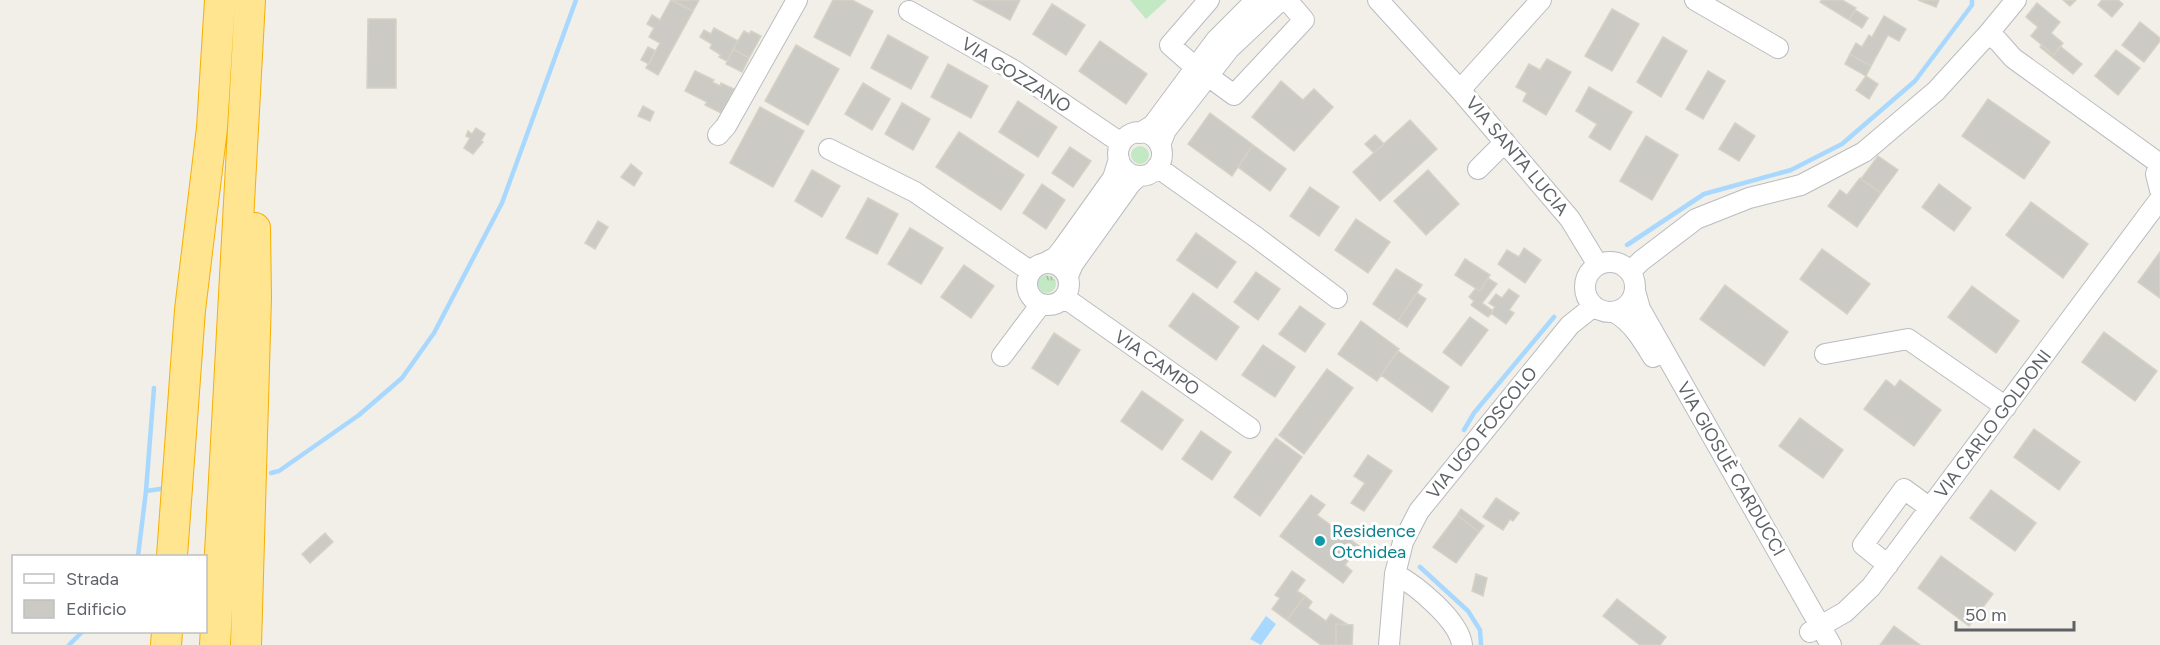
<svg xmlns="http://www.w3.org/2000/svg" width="2160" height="645" font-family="Figtree,sans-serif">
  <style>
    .grass { fill: url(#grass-tufts) }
    .green { fill: #c3e8c4 }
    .water { fill: #a9d8ff }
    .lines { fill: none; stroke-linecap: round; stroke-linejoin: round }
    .stream { stroke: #a9d8ff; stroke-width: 4.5 }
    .building { fill: #cccac4; stroke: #d6d1c5; stroke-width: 1.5 }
    .minor-casing { stroke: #b9bcc0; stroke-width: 22 }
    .highway-casing { stroke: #f8af00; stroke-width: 32 }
    .minor { stroke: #fff; stroke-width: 20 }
    .highway { stroke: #ffe590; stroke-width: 30 }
    .culture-dot { fill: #0f9aa8; stroke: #fff; stroke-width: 2 }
    .labels { text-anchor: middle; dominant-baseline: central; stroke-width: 6; stroke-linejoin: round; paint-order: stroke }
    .street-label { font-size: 18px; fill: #5e6267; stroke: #fff }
    .culture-label { font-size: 18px; fill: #0d838f; stroke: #fff; text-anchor: start }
  </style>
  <defs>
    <pattern id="grass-tufts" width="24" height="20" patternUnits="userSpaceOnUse" patternTransform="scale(1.5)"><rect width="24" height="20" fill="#c3e8c4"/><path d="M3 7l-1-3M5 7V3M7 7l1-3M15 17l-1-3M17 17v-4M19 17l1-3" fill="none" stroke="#a2bfa3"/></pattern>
  </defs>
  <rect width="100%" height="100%" fill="#f1efe7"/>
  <path class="grass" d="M1131 155a9 9 0 1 1 18 0a9 9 0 1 1-18 0Z
    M1038 284a9 9 0 1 1 18 0a9 9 0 1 1-18 0Z"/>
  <path class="green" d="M1130,0H1167L1146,19Z"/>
  <path class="water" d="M1266,616L1276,624L1261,645L1250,639Z"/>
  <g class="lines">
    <path class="stream" d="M1627,245L1704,194L1791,170L1842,144L1915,81L1972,5V0
      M1464,430L1474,413L1554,317
      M271,473L279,471L359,415L402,378L434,333L502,203L576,0
      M146,491L167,488
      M138,556L146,491L154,388
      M1420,567L1468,611L1480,630L1481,645
      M69,645L82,632"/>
  </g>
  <path class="building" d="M671,0L693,11L658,75L646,68L660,43L649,37L654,28L647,24L652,15L660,20Z
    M672,0H699L693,11Z
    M833,0H852L873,11L850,56L814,37Z
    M973,0H1020L1010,20Z
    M1822,0H1842L1856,8L1849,20L1820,2Z
    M1918,0H1939L1936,7Z
    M2063,0H2076L2070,6Z
    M2102,0H2118L2123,4L2112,17L2098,5Z
    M2037,3L2060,22L2051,33L2063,43L2054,55L2031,36L2038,27L2026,17Z
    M1052,4L1085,25L1066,55L1033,34Z
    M1612,9L1639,24L1612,71L1585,56Z
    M1855,10L1868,18L1862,28L1849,20Z
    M1884,16L1906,29L1899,41L1888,35L1871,66L1850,54L1856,43L1862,47L1869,35L1872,37Z
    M368,19H396V88H367Z
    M2140,22L2160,38V41L2144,62L2122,45Z
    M714,28L738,41L727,61L719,57L721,55L710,48L712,44L700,37L704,30L711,34Z
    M744,31L749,34L751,31L761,36L749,58L733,49Z
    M888,35L928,57L911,89L871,68Z
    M1663,37L1687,51L1661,97L1637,82Z
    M1100,41L1147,74L1126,104L1079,71Z
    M796,45L839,69L808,125L765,101Z
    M2042,45L2054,55L2060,46L2082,64L2073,74L2040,47Z
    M648,47L656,51L649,64L641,60Z
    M733,49L749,58L742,72L726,64Z
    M2116,50L2140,68L2118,95L2095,76Z
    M1850,54L1871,66L1866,76L1845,64Z
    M1547,59L1571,72L1546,115L1523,101L1527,93L1516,87L1529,64L1540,70Z
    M948,64L988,86L971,118L931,97Z
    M695,71L714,80L712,82L720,86L721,83L734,89L721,113L705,105L707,102L685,91Z
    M1708,71L1725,81L1703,119L1686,109Z
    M1866,76L1878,84L1869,99L1856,90Z
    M1281,81L1303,100L1314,89L1333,107L1294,151L1252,117Z
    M863,83L890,99L872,130L845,114Z
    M1589,87L1632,112L1610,150L1589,137L1597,124L1576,111Z
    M1988,99L2050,142L2024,179L1962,136Z
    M1018,101L1057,127L1038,157L999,132Z
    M902,103L930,119L913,150L885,134Z
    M643,106L654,112L650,121L638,116Z
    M760,107L804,131L773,187L730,163Z
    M1210,113L1253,145L1232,176L1188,144Z
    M1410,120L1437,149L1380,201L1353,172Z
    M1735,123L1755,136L1739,161L1719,149Z
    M476,128L485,134L481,141L483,142L473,154L464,148L470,138L466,136L468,131L472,134Z
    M959,132L1024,175L1001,210L936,167Z
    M1375,135L1384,144L1374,153L1365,144Z
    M1646,136L1678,155L1652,200L1620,181Z
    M1253,145L1286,169L1270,191L1238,167Z
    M1070,147L1091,161L1073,187L1052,173Z
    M1878,156L1898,170L1881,193L1861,179Z
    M631,164L642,173L634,186L621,177Z
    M812,170L840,186L822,217L795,201Z
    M1428,170L1459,204L1426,235L1394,201Z
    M1860,178L1881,193L1857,227L1828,206L1840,190L1847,195Z
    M1042,184L1065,200L1046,229L1023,213Z
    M1939,184L1971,208L1954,231L1922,207Z
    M1310,187L1339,207L1319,236L1290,216Z
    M868,198L898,214L877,254L846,238Z
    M2031,202L2088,244L2063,278L2006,235Z
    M1356,219L1390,242L1368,273L1335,250Z
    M598,221L608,227L595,249L585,243Z
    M910,228L943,248L921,284L888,264Z
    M1196,233L1236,262L1217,288L1177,260Z
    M1524,248L1541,260L1525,283L1498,264L1507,250L1519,257Z
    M1822,249L1870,284L1847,314L1800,279Z
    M2160,252V298L2138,282Z
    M1465,259L1490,275L1480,291L1455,275Z
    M964,265L994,286L971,318L941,297Z
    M1396,269L1422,285L1398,321L1373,304Z
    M1256,272L1280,289L1258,320L1234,302Z
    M1488,278L1497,284L1482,303L1493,311L1488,317L1471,305L1474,301L1469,297L1476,288L1480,291Z
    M1725,285L1788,332L1764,366L1700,319Z
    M1972,286L2019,321L1996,353L1948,317Z
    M1509,289L1519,296L1509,310L1514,313L1506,324L1491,313L1495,307L1489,303L1496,294L1502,298Z
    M1193,293L1239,327L1216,360L1169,326Z
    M1417,293L1426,299L1407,327L1398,321Z
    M1300,306L1325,324L1305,352L1279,334Z
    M1470,317L1488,330L1461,366L1443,352Z
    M1361,321L1399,349L1377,381L1338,354Z
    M2104,332L2157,371L2135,401L2082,362Z
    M1054,333L1080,350L1058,385L1032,368Z
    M1263,345L1295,367L1275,397L1242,375Z
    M1398,351L1449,387L1432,412L1381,375Z
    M1327,369L1353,388L1304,454L1279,435Z
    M1886,380L1895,387L1900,380L1941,410L1914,446L1864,409Z
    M1142,391L1183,420L1162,450L1121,421Z
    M1800,418L1843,450L1823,478L1779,446Z
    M2034,429L2080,462L2059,490L2014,457Z
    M1201,431L1231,452L1212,480L1182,459Z
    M1276,438L1302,457L1260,516L1234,497Z
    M1368,455L1392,471L1364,511L1351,503L1365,483L1354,476Z
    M1991,490L2036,523L2015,551L1970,518Z
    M1311,495L1325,505L1317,515L1359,546L1345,565L1352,571L1343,583L1280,536Z
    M1496,498L1519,513L1513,521L1510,519L1503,530L1483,517Z
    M1461,509L1484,526L1479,532L1457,515Z
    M1457,515L1479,532L1456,563L1433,547Z
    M325,533L333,542L310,563L302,554Z
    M1941,556L1993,594L1969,626L1918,588Z
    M1292,571L1305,580L1297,591L1305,596L1287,620L1272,609L1280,598L1275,595Z
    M1476,574L1487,578L1483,596L1472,591Z
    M1305,596L1312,602L1308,608L1326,621L1331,614L1348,625L1336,624V645H1321L1287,620Z
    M1617,599L1666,637L1660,645H1640L1603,616Z
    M1336,624L1353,625L1352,645H1336Z
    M1894,626L1920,645H1880Z"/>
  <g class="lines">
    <g class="minor-casing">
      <path id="minor" d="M1378,0L1460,90L1570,219L1598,265
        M1695,0L1778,48
        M909,11L1015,71L1121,143
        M1988,34L1998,41L2013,58L2160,164
        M1195,67L1170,45L1209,0
        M1208,76L1234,95L1304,20L1287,0
        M1460,90L1541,0
        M1118 154a22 22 0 1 1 44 0a22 22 0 1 1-44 0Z
        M1140,133L1153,125L1216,40L1256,0
        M718,135L726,126L797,0
        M1160,145L1166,130L1229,49L1281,0
        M829,149L915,192L1030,271
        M2160,164L2156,174L2160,190
        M1157,167L1256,237L1337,298
        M1478,169L1505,142
        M1585 287a25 25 0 1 1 50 0a25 25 0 1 1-50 0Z
        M1027 284a21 21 0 1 1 42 0a21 21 0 1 1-42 0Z
        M1045,263L1056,257L1063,248L1113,178L1119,159
        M1630,272L1641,261L1696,219L1749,198L1801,185L1864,152L1936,91L1988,34L2016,0
        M1068,276L1073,264L1131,183L1139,176
        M1635,291L1640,309L1831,645
        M1065,298L1250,428
        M1614,312C1632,322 1642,339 1653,357
        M1825,354L1908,339L2006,407
        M1002,356L1041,304
        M1888,565L1863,545L1904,489L1930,508
        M1395,574C1416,585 1459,620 1462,645
        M1810,632L1845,612L1871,587L2160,199
        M1389,645L1395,574L1403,542L1419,511L1570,325L1594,306"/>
    </g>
    <g class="highway-casing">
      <path id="highway" d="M172,556L190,310L212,128L220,0
        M166,645L167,632
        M215,645L250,0
        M246,645L256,297L255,228"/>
    </g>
    <use href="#minor" class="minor"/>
    <use href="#highway" class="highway"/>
  </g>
  <circle class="culture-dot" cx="1320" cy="541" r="6"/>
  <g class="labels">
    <g class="street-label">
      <text transform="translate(1016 75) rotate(32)">VIA GOZZANO</text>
      <text transform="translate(1517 156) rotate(50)">VIA SANTA LUCIA</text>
      <text transform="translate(1157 363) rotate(35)">VIA CAMPO</text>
      <text transform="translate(1993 424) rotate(-53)">VIA CARLO GOLDONI</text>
      <text transform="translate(1482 433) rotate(-51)">VIA UGO FOSCOLO</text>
      <text transform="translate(1731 469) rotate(60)">VIA GIOSUÈ CARDUCCI</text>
    </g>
    <g class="culture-label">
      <text x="1332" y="531">Residence<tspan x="1332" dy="21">Otchidea</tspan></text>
    </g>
  </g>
  <rect x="12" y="555" width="195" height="78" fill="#ffffff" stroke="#bfc0c2" stroke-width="1.5"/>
  <rect x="24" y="574" width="30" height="9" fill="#ffffff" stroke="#bfc0c2" stroke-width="1.5"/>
  <text x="66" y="585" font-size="18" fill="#5e6267">Strada</text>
  <rect x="24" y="600" width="30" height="18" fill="#cccac4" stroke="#bfc0c2" stroke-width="1.5"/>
  <text x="66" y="615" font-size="18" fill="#5e6267">Edificio</text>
  <path d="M1956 621v9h118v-9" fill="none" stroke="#5e6267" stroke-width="3"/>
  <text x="1965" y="621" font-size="18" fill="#5e6267" stroke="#ffffff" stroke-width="4.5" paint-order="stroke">50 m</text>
</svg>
